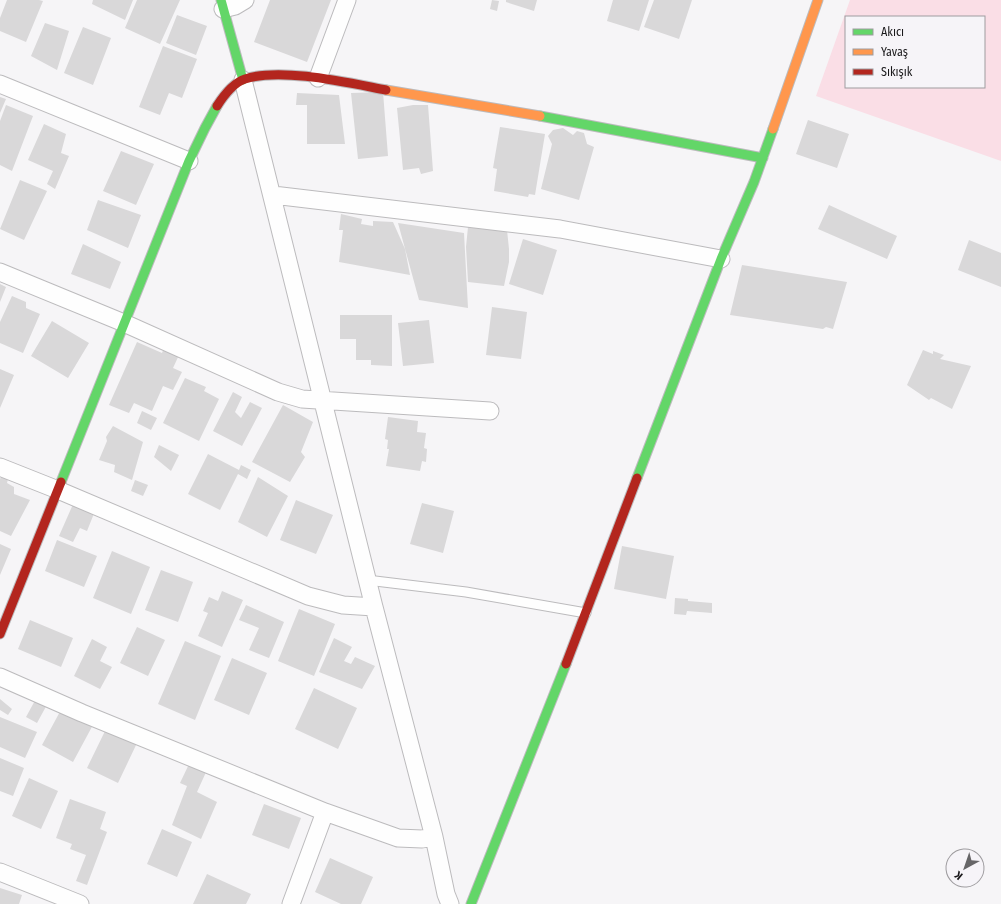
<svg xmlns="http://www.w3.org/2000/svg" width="1001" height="904" font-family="'Fira Sans Condensed',sans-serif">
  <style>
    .green { fill: #fadee6; fill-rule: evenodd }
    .building { fill: #d9d8d9 }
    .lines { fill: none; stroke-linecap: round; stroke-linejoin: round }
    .lane-casing { stroke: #bcbbbd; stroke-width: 11 }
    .street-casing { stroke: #bcbbbd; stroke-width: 19 }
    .fast-casing { stroke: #bcbbbd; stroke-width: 11 }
    .slow-casing { stroke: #bcbbbd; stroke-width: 11 }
    .jam-casing { stroke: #bcbbbd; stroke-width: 11 }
    .lane { stroke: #fefefe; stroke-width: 9 }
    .street { stroke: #fefefe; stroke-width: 17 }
    .fast { stroke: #63d668; stroke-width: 9 }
    .slow { stroke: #ff974d; stroke-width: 9 }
    .jam { stroke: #b3261e; stroke-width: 9 }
  </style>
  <rect width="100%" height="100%" fill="#f6f5f7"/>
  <path class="green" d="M850,0H1001V161L816,96ZM846,17H984V87H846Z"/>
  <path class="building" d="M7,0H39L43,1L26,42L0,31V18Z
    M93,0H133L125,20L92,4Z
    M137,0H180L160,44L125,28Z
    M270,0H331L307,62L254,42Z
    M492,0L499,1L497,11L490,9Z
    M506,0H537L534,11L506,2Z
    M613,0H649L639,31L607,21Z
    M654,0H692L679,39L644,27Z
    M177,15L207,26L196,55L166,43Z
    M45,23L69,31L57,70L31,56Z
    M83,27L111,38L93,85L64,73Z
    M163,46L197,59L182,98L169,93L160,115L139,107Z
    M383,92L388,156L358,159L351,93Z
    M297,93L339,95L345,144H307V105H296Z
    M0,97L6,99L0,113Z
    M6,105L33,116L12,171L0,165V121Z
    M413,105H428L433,171L421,174L419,168L403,170L397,108Z
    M808,120L849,134L837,168L796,154Z
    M44,124L66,134L61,153L69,156L55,189L47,184L53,171L28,160Z
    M500,127L545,134L535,195L529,194L528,197L494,191L497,169L493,168Z
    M563,128L573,135L577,131L584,133L587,144L594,147L579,200L541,189L552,144L548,136L553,130Z
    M121,151L154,164L136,205L103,191Z
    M20,180L47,191L24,240L0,229Z
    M98,200L141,215L128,248L87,230Z
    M829,205L897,236L887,259L818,229Z
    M341,214L362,219L361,224L373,226V221L393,222L405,249L410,275L339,262L343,230H339Z
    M398,223L464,233L468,308L419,300Z
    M468,227L507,230L509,249V262L504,286L468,282L466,247Z
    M523,239L557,250L543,295L509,284Z
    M969,240L1001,253V287L958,270Z
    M83,244L121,262L110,289L71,274Z
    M742,265L847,282L833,329L826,327L823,329L730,315Z
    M0,284L6,287L0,302Z
    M12,296L26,302V308L40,314L23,353L0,343V322Z
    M492,307L527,312L521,359L486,355Z
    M340,315H392V366L371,365V360H356V339H340Z
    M429,320L434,363L403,366L398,323Z
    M52,321L89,343L68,378L31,356Z
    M137,342L162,353L164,348L179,355L173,368L182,372L173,390L163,386L152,411L134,403L129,413L109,405Z
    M923,350L933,354V351L944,355L940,359L971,366L952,409L931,398L929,400L907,385Z
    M0,369L14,375L0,408Z
    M185,378L206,387L204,391L219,399L199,441L163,423Z
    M233,392L242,397L235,412L241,418L250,402L262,408L242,446L213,431Z
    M283,405L313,422L301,452L305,457L290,482L252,462Z
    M142,411L157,418L151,430L137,423Z
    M388,417L418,421L417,432L426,433L424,448L427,449L426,462L422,461L420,471L386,466L389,449H387L388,440L385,439Z
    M113,426L143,442L132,480L114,472L115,465L99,460L107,441L106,437Z
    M159,445L179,455L171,471L154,457Z
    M208,454L239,470L241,465L251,470L247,479L238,474L220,510L188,494Z
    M1,477L8,479L7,483L14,487V494L30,500L11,536L0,531V479Z
    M258,477L288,496L267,537L238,522Z
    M135,480L148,485L143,496L131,491Z
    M296,500L333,515L316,554L280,540Z
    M74,502L95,511L87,531L80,528L73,542L59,536Z
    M422,503L454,511L443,553L410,544Z
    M57,540L97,556L84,587L45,571Z
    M0,544L11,549L0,575Z
    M622,546L674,556L666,599L614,589Z
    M112,551L150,567L131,614L93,598Z
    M161,570L193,582L178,622L145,610Z
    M222,591L243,600L222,647L198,636L208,613L203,611L209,597L218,601Z
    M675,598L688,599V601L712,603V613L687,611L686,615L674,614Z
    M246,605L284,622L269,658L249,650L259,628L239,620Z
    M299,609L335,624L314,676L278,661Z
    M30,620L73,638L61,667L18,649Z
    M137,627L165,640L148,676L120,663Z
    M334,638L352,647L344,661L351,664L355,657L375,666L362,689L319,672Z
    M92,639L107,647L100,661L112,667L100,689L74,676Z
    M185,641L221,656L195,720L158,704Z
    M232,658L267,673L249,715L214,700Z
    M314,688L357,708L338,749L295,729Z
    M38,695L49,701L37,723L26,717Z
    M0,699L12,709L8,715L0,710Z
    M63,706L94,723L73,762L42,745Z
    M0,717L37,732L25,758L0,747Z
    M106,729L137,743L118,783L87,768Z
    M0,758L24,768L13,796L0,791Z
    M190,762L207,770L197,792L217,802L201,839L172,825L187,786L180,783Z
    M29,778L58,791L41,829L12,816Z
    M70,799L106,812L100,829L107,832L87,885L76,881L86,855L70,849L72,844L56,838Z
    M264,804L301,818L289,849L252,835Z
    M162,829L192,842L177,877L147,864Z
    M330,858L373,877L361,904H341L315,892Z
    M207,874L251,894L246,904H193Z
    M0,888L22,895L19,904H0Z"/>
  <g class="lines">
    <g class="lane-casing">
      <path id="lane" d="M367,580L466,592L586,613"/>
    </g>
    <g class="street-casing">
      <path id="street" d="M223,9L235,6L245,0
        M318,78L347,0
        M243,80L374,607
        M0,84L189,161
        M273,195L560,229L721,259
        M0,272L124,323L278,392L302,399L490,411
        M0,467L58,490L308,596L343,605L374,607L434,837L446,894L450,904
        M0,677L82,713L325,812L398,838L422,839L434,837
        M0,872L80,904
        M291,904L325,812"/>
    </g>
    <g class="fast-casing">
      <path id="fast" d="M221,0L243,80
        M540,116L763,158
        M637,478L721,259L754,182L773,129
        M61,482L189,161L205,128L217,106
        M471,904L566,664"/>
    </g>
    <g class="slow-casing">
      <path id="slow" d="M386,90L540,116
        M773,129L818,0"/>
    </g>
    <g class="jam-casing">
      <path id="jam" d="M217,106C224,95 233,83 245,79C281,67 349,83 386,90
        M0,634L61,482
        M566,664L637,478"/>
    </g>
    <use href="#lane" class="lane"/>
    <use href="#street" class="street"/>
    <use href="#fast" class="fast"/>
    <use href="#slow" class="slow"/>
    <use href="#jam" class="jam"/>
  </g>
  <rect x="845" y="16" width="140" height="72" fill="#f6f4f8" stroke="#9e9c9f"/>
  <rect x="853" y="29" width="20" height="6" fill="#63d668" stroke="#9e9c9f"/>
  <text x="881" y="36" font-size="12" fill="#19181a">Akıcı</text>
  <rect x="853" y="49" width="20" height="6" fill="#ff974d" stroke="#9e9c9f"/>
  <text x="881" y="56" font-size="12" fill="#19181a">Yavaş</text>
  <rect x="853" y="69" width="20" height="6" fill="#b3261e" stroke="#9e9c9f"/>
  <text x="881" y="76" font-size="12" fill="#19181a">Sıkışık</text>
  <g transform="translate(965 868) rotate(220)"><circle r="19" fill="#f6f4f8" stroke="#9e9c9f"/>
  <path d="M0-3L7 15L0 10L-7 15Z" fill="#666567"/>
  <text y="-6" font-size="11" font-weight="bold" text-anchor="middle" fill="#19181a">K</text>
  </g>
</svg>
